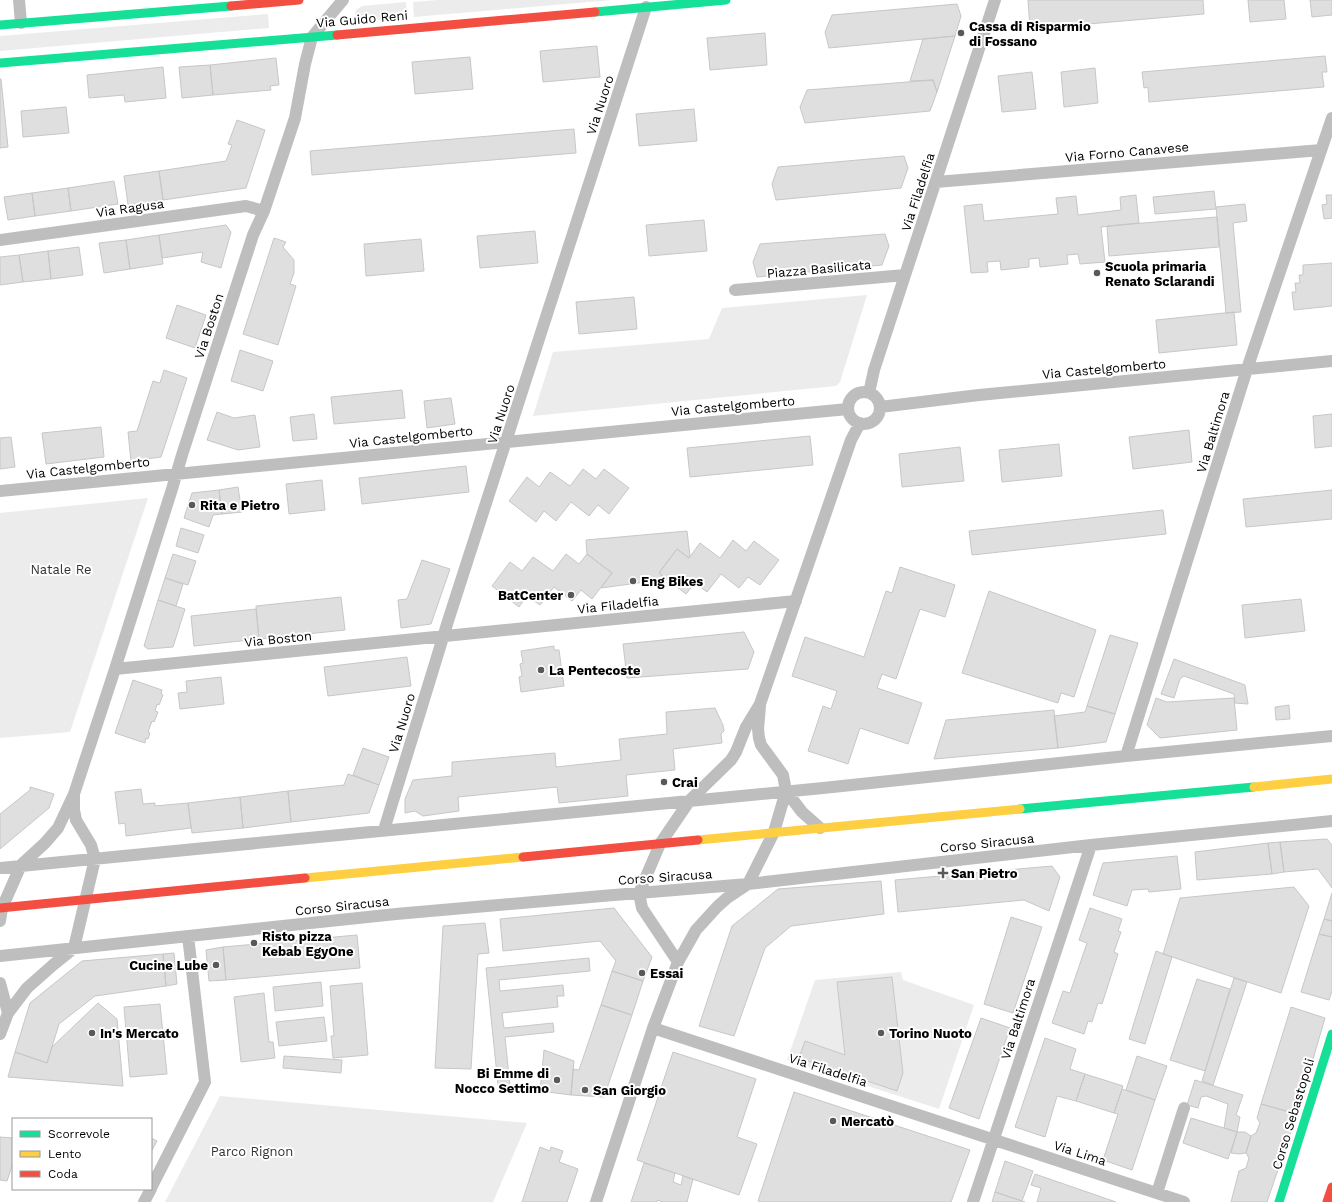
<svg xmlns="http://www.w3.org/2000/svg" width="1332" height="1202" font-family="'Work Sans',sans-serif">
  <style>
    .green { fill: #ececec }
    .building { fill: #dfdfdf; stroke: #c7c7c7 }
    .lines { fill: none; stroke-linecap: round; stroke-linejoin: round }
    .street { stroke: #bebebe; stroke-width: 12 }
    .fast { stroke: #16e098; stroke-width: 9 }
    .slow { stroke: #ffcf43; stroke-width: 9 }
    .jam { stroke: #f24e42; stroke-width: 9 }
    .poi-dot { fill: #595959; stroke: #fff; stroke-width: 1.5 }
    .labels { text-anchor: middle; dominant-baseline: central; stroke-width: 4; stroke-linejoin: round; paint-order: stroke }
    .street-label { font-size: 13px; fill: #000; stroke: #fff }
    .poi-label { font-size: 13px; font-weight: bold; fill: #000; stroke: #fff; text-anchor: start }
    .park-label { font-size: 13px; fill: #333; stroke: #fff }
  </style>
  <rect width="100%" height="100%" fill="#fff"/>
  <path class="green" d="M438,0H612L414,17L413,2Z
    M406,2L407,17L363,21L359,20L355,14L356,10L362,6Z
    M268,14L269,28L0,51V36Z
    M867,295L840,382L836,386L533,416L553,352L709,339L722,308Z
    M148,498L70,732L0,738V513Z
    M901,972L903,980L974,1005L939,1109L787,1060L815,980Z
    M220,1096L527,1123L493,1202H165Z"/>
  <path class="building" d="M1028,0H1203L1204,14L1030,29Z
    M1248,0H1284L1286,19L1250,22Z
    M1310,0H1332V15L1312,17Z
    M957,4L961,16L955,36L829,48L825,32L832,15Z
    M765,33L767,65L710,70L707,38Z
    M955,36L937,92L933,80L910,81L923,39Z
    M597,46L600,77L543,82L540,51Z
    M1325,56L1327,72H1322L1324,87L1149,102L1148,87L1144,88L1142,72Z
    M470,57L473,89L415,94L412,62Z
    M276,58L279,85L270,86L271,90L213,95L210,65Z
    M210,65L213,95L182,98L179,67Z
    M163,67L166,98L125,102L124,95L89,98L87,75Z
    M1095,68L1098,103L1064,107L1061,72Z
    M1032,72L1036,109L1002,112L998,76Z
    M0,79H1L8,147L0,148Z
    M933,80L937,92L930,111L805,123L800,107L807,90Z
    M66,107L69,133L23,137L21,111Z
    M694,109L697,141L639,146L636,114Z
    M237,120L265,130L246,188L163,200L159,171L226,161L232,145L228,144Z
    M574,129L576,153L312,175L310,151Z
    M904,156L908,168L901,188L776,200L772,184L778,167Z
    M159,171L163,200L128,205L124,176Z
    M114,181L118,204L71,211L68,188Z
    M68,188L71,211L35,216L32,193Z
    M1214,191L1216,209L1155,214L1153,197Z
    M32,193L35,216L8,220L4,197Z
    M1136,195L1139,223L1101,227L1105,262L1080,264L1078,254L1067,255L1068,264L1040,267L1039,258L1029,259V267L1001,270L1000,261L987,262L988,272L971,273L964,206L982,204L984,221L1058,214L1056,198L1076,196L1078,215L1121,210L1120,197Z
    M1326,195H1332V218L1324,219L1322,205L1327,204Z
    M1245,204L1247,221L1233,223L1241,312L1226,313L1216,207Z
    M1217,217L1219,247L1109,256L1107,226Z
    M704,220L707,251L649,256L646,225Z
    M226,225L231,232L221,268L201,262L203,252L162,258L159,235Z
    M535,231L538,263L480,268L477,236Z
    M885,234L889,246L882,265L757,277L753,262L760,244Z
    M159,235L163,264L130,269L126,240Z
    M274,238L286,242L283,247L294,260V273L290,284L296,286L278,345L243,334Z
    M421,239L424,271L366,276L364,244Z
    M126,240L130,269L104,273L99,243Z
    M79,247L83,275L51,279L48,251Z
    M48,251L51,279L23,282L19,255Z
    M19,255L23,282L0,285V257Z
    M1332,263V306L1294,310L1292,292H1296L1295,283H1300L1299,275H1303V265Z
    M634,297L637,329L579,334L576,302Z
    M177,305L206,315L195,348L166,338Z
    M1234,312L1237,345L1159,353L1156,320Z
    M240,350L273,361L263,391L231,381Z
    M164,370L187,378L161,457L131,461L128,432L137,431L153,381L160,383Z
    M402,390L405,418L334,424L331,397Z
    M451,398L455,424L427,428L424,401Z
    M217,412L234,418L255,415L260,447L238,450L207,440Z
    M314,414L317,439L293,441L290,417Z
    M1332,414V446L1315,448L1313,416Z
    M101,427L104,457L46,464L42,433Z
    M1189,430L1192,462L1133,469L1129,437Z
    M810,436L813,465L690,477L687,448Z
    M11,437L15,467L0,469V438Z
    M1059,444L1062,476L1002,482L999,450Z
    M960,447L964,481L902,487L899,454Z
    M466,466L469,492L362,504L359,478Z
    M583,469L596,479L604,469L629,488L609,514L598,505L589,516L571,502L556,521L544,511L536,522L509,501L527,477L539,487L550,472L570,486Z
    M322,480L325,510L289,514L286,484Z
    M238,487L242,512L222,514L219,490Z
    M219,490L222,514L213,515L209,527L184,518L192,493Z
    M1332,490V519L1246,527L1243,499Z
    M1163,510L1166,534L972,555L969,531Z
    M181,528L204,535L198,553L176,546Z
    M687,531L690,556L689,558L677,549L659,573L667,579L601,588L612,573L587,554L586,540Z
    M733,540L746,551L754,541L779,560L760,585L748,577L739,588L721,574L707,592L695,583L686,594L659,573L677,549L689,558L700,543L720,558Z
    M173,554L196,561L188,585L165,578Z
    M566,554L579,564L587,554L612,573L592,599L581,590L572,601L554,587L540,605L527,596L519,607L492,586L510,562L522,571L533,557L553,571Z
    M422,560L450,569L431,624L401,628L398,600L407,599Z
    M900,567L955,585L945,617L920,609L896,679L882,674L877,688L922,703L908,744L860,728L848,764L808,751L823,706L831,709L837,691L792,676L805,637L864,657L886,591L892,593Z
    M165,578L183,584L176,606L158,600Z
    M989,591L1096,630L1074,697L1061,693L1058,703L962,673Z
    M341,597L345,630L259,639L256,606Z
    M1301,599L1305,631L1245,638L1242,605Z
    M158,600L185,609L173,647L148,649L144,646Z
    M256,609L259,639L194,646L191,616Z
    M744,632L754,652L748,669L627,678L623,644Z
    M1110,635L1138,643L1115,714L1087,706Z
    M554,646V650H559L564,686L521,692L519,677L522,676L520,664L523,663L521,651Z
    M407,657L411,686L328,696L324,667Z
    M1174,659L1245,685L1248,704L1235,703L1234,694L1184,676L1180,679L1174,698L1161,694Z
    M221,677L224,704L180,709L178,693L187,692L186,681Z
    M133,680L162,690L161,694L163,695L159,705L157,704L155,711L158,712L154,722L152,721L148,732L150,733L148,739L146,738L145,743L115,733Z
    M1156,698L1167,702L1234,698L1237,730L1160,738L1147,725Z
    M1289,705L1290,719L1276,720L1275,707Z
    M1087,706L1115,714L1106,742L1058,748L1054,716L1085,712Z
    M715,708L723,725L724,731L721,734L722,743L673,749L675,770L626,775L628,796L559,803L557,787L458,797L459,811L423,816L415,811L405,813V799L413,780L452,776V762L555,753L556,767L621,760L619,739L667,734L666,712Z
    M1054,710L1058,748L934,759L946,720Z
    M363,748L389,757L379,785L353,775Z
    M348,774L379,785L369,813L291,822L288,791L344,785Z
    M30,787L54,794L49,808L0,849V814L30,790Z
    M141,789L143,804L155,803V806L188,803L191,828L126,836L125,823L119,824L115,792Z
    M288,791L291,822L243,828L240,797Z
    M240,797L243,828L192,833L188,803Z
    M1327,839L1332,845V888L1318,869L1284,872L1280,842Z
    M1280,842L1284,872L1272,874L1268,843Z
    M1268,843L1272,874L1197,880L1195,852Z
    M1177,856L1181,889L1149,892L1148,889L1132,890L1127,906L1093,895L1103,863Z
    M1052,866L1060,877L1049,911L1024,900L898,912L895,880Z
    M881,881L884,914L791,926L765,948L734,1036L699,1026L732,926L778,889Z
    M1294,887L1309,906L1281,993L1163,954L1180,898Z
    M1332,893V921L1324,919Z
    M614,908L652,957L643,981L612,971L616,961L600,941L503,951L500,919Z
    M1090,908L1122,919L1118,931L1121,932L1114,952L1118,954L1102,1004L1098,1003L1092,1022L1088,1021L1084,1034L1052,1023L1063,991L1070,993L1087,943L1079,940Z
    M1011,917L1042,927L1013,1013L984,1004Z
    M1324,919L1332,921V937L1319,934Z
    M485,923L489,953L478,954L471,1069L435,1068L443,926Z
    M1319,934L1332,937V991L1329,1000L1301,992Z
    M357,935L360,968L226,980L223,947Z
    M223,947L226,980L209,981L206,950Z
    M1156,951L1172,957L1145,1044L1129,1039Z
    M174,953L177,984L166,986L163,954Z
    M163,954L166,986L95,996L59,1024L47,1063L15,1052L30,1003L82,961Z
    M589,958L590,971L499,980L500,991L563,985L564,996H557L558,1007L502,1013L504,1028L553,1023L554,1032L505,1037L510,1086L498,1085L486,968Z
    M612,971L643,981L632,1015L601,1005Z
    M892,977L903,1073L897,1091L799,1058L805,1041L845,1055L837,982Z
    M1234,978L1247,982L1213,1085L1202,1081Z
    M1197,979L1230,989L1205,1071L1170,1060Z
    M321,982L323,1006L275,1011L273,987Z
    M362,983L368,1055L333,1058L331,1036H334L330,986Z
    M264,993L269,1042H273L275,1058L241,1062L234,997Z
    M98,1003L117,1019L123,1086L8,1077L15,1052L47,1063L52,1047Z
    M160,1004L167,1074L130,1077L124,1007Z
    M601,1005L632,1015L604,1097L571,1095L573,1069L579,1070Z
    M1291,1007L1325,1018L1297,1114L1261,1104Z
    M324,1017L327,1041L279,1046L276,1022Z
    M981,1018L1010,1028L979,1119L949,1108Z
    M1045,1038L1076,1049L1070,1069L1085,1074L1076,1101L1057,1096L1045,1137L1015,1127Z
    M544,1050L574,1061L571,1095L540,1091Z
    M673,1052L756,1079L737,1137L757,1144L739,1195L637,1160Z
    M284,1056L342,1060L341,1073L283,1068Z
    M1137,1056L1167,1066L1155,1100L1126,1090Z
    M1085,1074L1123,1086L1114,1113L1076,1101Z
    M1195,1080L1243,1095L1236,1115L1240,1117L1237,1132L1224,1128L1228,1104L1206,1096L1201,1097L1198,1108L1187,1105Z
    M1122,1089L1155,1100L1132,1170L1103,1160L1118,1114L1114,1113Z
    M794,1092L970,1150L951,1202H762L758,1201Z
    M1261,1104L1297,1114L1267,1202H1231L1239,1171L1246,1168L1249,1158L1246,1153L1251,1136L1256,1133L1260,1123L1257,1118Z
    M1191,1118L1237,1132L1228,1159L1183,1143Z
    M1237,1132H1245L1251,1136L1246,1153L1239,1154L1231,1153Z
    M0,1137L13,1138V1166H12L7,1181L0,1180Z
    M151,1138L157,1141L151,1152Z
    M540,1147L550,1151L551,1147L563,1151L559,1162L578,1169L567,1202H522Z
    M1005,1161L1033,1171L1022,1201L995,1192Z
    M644,1163L675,1173L673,1182L681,1185L683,1176L693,1179L687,1202H663L657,1200V1202H631Z
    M1035,1174L1116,1202H1037L1041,1188L1031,1185Z
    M995,1192L1025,1202H992Z"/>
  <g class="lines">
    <path class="street" d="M19,0L21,23
      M936,182L1321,150
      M0,240L246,206L264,211
      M735,290L905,275
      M848 408a16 16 0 1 1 32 0a16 16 0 1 1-32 0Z
      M869,393L874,370L995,0
      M880,407L979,395L1332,361
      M0,491L848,409
      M115,669L796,601
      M1126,756L1247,369L1332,118
      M786,791L802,812L820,828
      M384,830L448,621L646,7
      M0,868L823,788L1126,756L1332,736
      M0,921L2,908L21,865L45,843L58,828L74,794L115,669L172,489L182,455L253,235L264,211L295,118L305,64L312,37L343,0
      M0,956L396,914L602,896L748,884L1091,845L1332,821
      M678,962L642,908L639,893L660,844L690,800L731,760L736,752L746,727L760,704L851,440L860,423
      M0,983L8,1013
      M653,1028L1184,1202
      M0,1034L8,1013L27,988L53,965L74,948L95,859L91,845L76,820L74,810V796
      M151,1188L205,1082L188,936
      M1157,1193L1184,1108
      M144,1202L151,1189
      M596,1202L653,1028L678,962L696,930L717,907L727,898L748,884L774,832L786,791L783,775L761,745L759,738L758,729L760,706
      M973,1202L1091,845"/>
    <path class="fast" d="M595,12L726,0
      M0,25L231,6
      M0,63L337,35
      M1020,809L1254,787
      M1279,1202L1332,1034"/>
    <path class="slow" d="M1254,787L1332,779
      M698,840L1020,809
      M305,878L523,857"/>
    <path class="jam" d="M231,6L299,0
      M337,35L595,12
      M523,857L698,840
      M0,908L305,878
      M1327,1202L1332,1187"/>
  </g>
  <g class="poi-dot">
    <circle cx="961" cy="33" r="4"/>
    <circle cx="1097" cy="273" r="4"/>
    <circle cx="192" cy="505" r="4"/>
    <circle cx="633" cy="581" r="4"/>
    <circle cx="571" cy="595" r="4"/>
    <circle cx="541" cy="670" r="4"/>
    <circle cx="664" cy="782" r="4"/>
    <path d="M941 867h4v4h4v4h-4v4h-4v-4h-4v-4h4z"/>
    <circle cx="254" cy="943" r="4"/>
    <circle cx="216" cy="965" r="4"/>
    <circle cx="642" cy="973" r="4"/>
    <circle cx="92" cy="1033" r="4"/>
    <circle cx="881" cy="1033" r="4"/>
    <circle cx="557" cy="1080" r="4"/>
    <circle cx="585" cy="1090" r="4"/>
    <circle cx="833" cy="1121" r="4"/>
  </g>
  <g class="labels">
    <g class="street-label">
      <text transform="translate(362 19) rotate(-5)">Via Guido Reni</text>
      <text transform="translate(600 105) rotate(-72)">Via Nuoro</text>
      <text transform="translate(1127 152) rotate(-5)">Via Forno Canavese</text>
      <text transform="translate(918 192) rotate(-72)">Via Filadelfia</text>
      <text transform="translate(130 208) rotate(-8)">Via Ragusa</text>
      <text transform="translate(819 269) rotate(-5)">Piazza Basilicata</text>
      <text transform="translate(209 326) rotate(-72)">Via Boston</text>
      <text transform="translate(1104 369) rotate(-5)">Via Castelgomberto</text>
      <text transform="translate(733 406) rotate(-5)">Via Castelgomberto</text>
      <text transform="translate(501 414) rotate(-72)">Via Nuoro</text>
      <text transform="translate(1213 432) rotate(-73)">Via Baltimora</text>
      <text transform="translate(411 437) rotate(-6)">Via Castelgomberto</text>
      <text transform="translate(88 468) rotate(-6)">Via Castelgomberto</text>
      <text transform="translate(618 605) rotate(-6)">Via Filadelfia</text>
      <text transform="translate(278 639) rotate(-6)">Via Boston</text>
      <text transform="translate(402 723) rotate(-73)">Via Nuoro</text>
      <text transform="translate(987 843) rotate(-6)">Corso Siracusa</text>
      <text transform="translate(665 877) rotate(-4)">Corso Siracusa</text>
      <text transform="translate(342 906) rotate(-6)">Corso Siracusa</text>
      <text transform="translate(1018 1019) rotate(-72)">Via Baltimora</text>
      <text transform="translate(828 1070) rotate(18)">Via Filadelfia</text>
      <text transform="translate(1293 1114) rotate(-73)">Corso Sebastopoli</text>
      <text transform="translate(1080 1153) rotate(18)">Via Lima</text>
    </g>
    <g class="poi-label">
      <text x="969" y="26">Cassa di Risparmio<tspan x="969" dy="15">di Fossano</tspan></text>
      <text x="1105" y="266">Scuola primaria<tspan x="1105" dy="15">Renato Sclarandi</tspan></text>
      <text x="200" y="505">Rita e Pietro</text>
      <text x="641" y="581">Eng Bikes</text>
      <text x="563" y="595" text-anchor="end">BatCenter</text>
      <text x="549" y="670">La Pentecoste</text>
      <text x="672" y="782">Crai</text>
      <text x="951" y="873">San Pietro</text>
      <text x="262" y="936">Risto pizza<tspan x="262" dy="15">Kebab EgyOne</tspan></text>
      <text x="208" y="965" text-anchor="end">Cucine Lube</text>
      <text x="650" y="973">Essai</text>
      <text x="100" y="1033">In's Mercato</text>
      <text x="889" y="1033">Torino Nuoto</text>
      <text x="549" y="1073" text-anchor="end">Bi Emme di<tspan x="549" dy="15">Nocco Settimo</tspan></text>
      <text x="593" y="1090">San Giorgio</text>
      <text x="841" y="1121">Mercatò</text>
    </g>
    <g class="park-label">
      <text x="61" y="569">Natale Re</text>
      <text x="252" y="1151">Parco Rignon</text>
    </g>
  </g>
  <rect x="12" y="1118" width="140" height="72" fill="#ffffff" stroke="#999999"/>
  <rect x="20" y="1131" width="20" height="6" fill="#16e098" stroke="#999999"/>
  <text x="48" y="1138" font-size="12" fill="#000000">Scorrevole</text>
  <rect x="20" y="1151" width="20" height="6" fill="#ffcf43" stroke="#999999"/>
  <text x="48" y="1158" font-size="12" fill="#000000">Lento</text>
  <rect x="20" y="1171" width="20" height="6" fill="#f24e42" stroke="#999999"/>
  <text x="48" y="1178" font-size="12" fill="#000000">Coda</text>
</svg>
